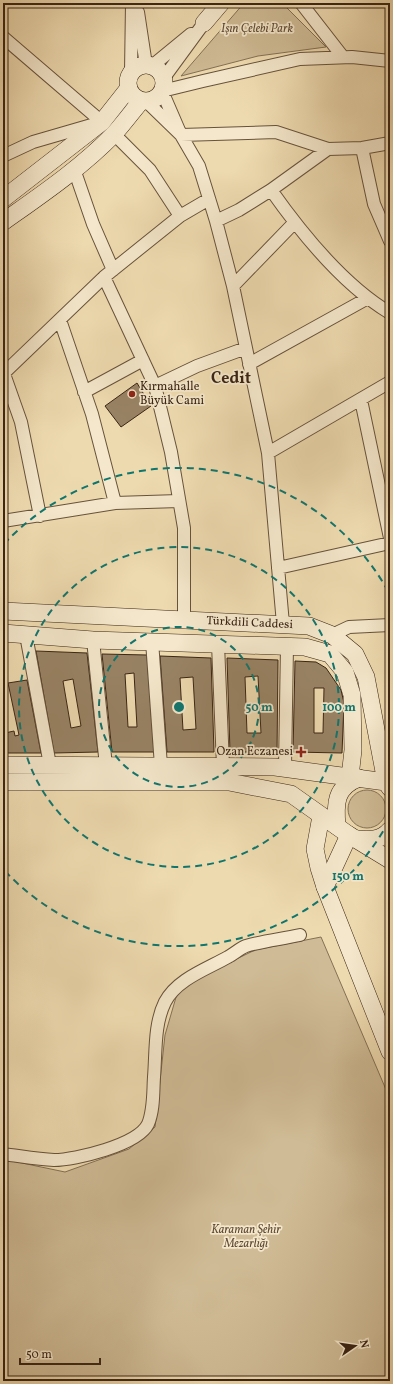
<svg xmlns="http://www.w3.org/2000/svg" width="393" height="1384" font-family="Vollkorn,serif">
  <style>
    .green { fill: #cfbb95; stroke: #847055 }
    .building { fill: #988365; stroke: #3a2415; fill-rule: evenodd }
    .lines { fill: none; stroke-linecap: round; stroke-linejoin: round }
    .street-casing { stroke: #67523c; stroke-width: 14 }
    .secondary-casing { stroke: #3a2415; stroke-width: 18 }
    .street { stroke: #f4e7cb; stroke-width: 12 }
    .secondary { stroke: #f4e7cb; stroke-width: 17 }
    .ring { fill: none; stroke: #0f766e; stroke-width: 2; stroke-dasharray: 7 5 }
    .poi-dot { fill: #8f2418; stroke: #f4e7cb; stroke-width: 1.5 }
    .labels { text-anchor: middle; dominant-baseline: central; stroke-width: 3.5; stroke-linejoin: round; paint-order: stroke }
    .park-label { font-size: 12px; font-style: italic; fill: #5f4a35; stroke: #f4e7cb }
    .poi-label { font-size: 12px; fill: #3a2415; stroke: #f4e7cb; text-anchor: start }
    .street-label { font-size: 12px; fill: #3a2415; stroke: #f4e7cb }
    .district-label { font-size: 16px; font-weight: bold; fill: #3a2415; stroke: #f4e7cb }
    .centre { fill: #0f766e; stroke: #f4e7cb; stroke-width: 2 }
    .ring-label { font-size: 12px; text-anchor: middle; font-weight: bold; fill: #0f766e; stroke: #f4e7cb; stroke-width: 3.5; stroke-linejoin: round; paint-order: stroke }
  </style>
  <rect width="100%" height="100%" fill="#eedaaf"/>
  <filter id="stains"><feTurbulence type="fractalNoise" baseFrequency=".005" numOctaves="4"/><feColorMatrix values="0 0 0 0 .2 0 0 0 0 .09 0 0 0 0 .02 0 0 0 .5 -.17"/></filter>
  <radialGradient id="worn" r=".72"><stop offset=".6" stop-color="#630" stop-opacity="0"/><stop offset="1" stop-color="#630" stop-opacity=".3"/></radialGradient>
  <path class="green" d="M244,3H282L326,47L258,56L181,76Z
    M348 809a19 19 0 1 1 38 0a19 19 0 1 1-38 0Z
    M321,937L390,1099V1381H3V1159L65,1172L129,1149L155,1127L165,1035L179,987L255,950Z"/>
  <path class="building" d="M137,383L151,406L121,427L105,406Z
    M36,651L87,653L98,752L54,753ZM73,679L81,726L71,728L63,681Z
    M102,654L147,655L154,752H112ZM134,673L137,727H128L125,674Z
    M160,656L211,658L214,752H167ZM193,677L196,729L183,730L180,678Z
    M227,658L278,660L277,752H230ZM258,676L261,733H247L245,677Z
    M295,661L316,662L326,668L341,690L344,703L342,753L293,752ZM314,688H324L323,733H314Z
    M27,680L41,753H3V724L5,733L14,731L15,736L19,735L8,683Z"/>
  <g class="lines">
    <g class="street-casing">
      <path id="street" d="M301,3L343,57
        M138,12L146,65
        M3,37L102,122
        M152,66L191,34
        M131,72L132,3
        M163,79L204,23
        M147,102L181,135L276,132L328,149
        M114,134L150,170L180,216
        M362,148L374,204L390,241
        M3,156L33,142L95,124
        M74,169L93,224L113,270
        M271,190C302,234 343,285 390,313
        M216,221L239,210L271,190L328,149L362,148L390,143
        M104,277L155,386L171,452L184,528V619
        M233,286L294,223
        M60,320L92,414L115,503
        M249,364L368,298
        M3,371L21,422L40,516
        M3,374L104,277L180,216L209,199
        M155,386L197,366L246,348
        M84,392L143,360
        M361,400L390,538
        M268,453L390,382
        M3,521L115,503L179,501
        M278,568L390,543
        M283,624L268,453L233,286L216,221L199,166L181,135L162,91L203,81L300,59L352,57L390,61
        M26,635L50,765
        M332,635L349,627L390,625
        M93,640L106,766
        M152,641L161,766
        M218,644L223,766
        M285,767L287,646
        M3,1154C20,1156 37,1159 54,1160C75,1160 138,1145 148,1124C154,1110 153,1092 154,1077C156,1052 154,1024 165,1002C177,979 207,969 228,957C234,954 240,948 246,946C263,941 282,939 300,935"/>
    </g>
    <g class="secondary-casing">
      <g id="secondary">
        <path d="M204,23L221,3"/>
        <circle cx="146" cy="83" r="18"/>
        <path d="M3,199L102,122L128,89"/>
        <path d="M3,222C41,195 81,168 114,134C123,124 132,112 141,101"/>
        <path id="s1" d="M3,611L309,626L332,635L355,654L366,677L386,782"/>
        <path d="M3,633L93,640L305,647L330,654L345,672L352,695L353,750L350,777"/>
        <path d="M3,765L275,767L386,782L390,788"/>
        <path d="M3,782H229L291,794L349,835L390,860"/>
        <path d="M321,816L315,849L319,868L325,887L390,1052"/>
        <path d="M337,826C335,804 335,787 359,778"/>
        <path d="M356,839C369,840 381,841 390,830"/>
        <path d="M325,887L349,835"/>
      </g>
    </g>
    <use href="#street" class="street"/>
    <use href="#secondary" class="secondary"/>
  </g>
  <g class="ring">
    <circle cx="179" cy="707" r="80"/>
    <circle cx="179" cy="707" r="160"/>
    <path d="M389 821A239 239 0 0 1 4 870M4 544A239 239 0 0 1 389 593"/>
  </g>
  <g class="poi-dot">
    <circle cx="132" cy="394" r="4"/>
    <path d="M299 746h4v4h4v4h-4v4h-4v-4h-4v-4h4z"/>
  </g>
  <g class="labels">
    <g class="park-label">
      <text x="257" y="29">Işın Çelebi Park</text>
      <text x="246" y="1230">Karaman Şehir<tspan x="246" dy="14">Mezarlığı</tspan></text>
    </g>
    <g class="poi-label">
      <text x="140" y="387">Kırmahalle<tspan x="140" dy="14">Büyük Cami</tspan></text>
      <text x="293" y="752" text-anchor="end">Ozan Eczanesi</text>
    </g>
    <g class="street-label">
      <text stroke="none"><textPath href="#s1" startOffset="247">Türkdili Caddesi</textPath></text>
    </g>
    <g class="district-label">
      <text x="231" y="379">Cedit</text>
    </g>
  </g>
  <circle cx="179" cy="707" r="6" class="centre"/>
  <g class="ring-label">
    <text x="259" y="711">50 m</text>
    <text x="339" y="711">100 m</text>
    <text x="348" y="880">150 m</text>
  </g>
  <rect width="393" height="1384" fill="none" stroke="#eedaaf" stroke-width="16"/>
  <rect x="4" y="4" width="385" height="1376" fill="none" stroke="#3a2415" stroke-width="2"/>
  <rect x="8" y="8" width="377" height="1368" fill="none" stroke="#3a2415"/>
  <g transform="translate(355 1346) rotate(77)" stroke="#f4e7cb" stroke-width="3" paint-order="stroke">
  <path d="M0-3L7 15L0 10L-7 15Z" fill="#3a2415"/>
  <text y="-6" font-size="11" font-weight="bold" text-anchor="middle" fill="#3a2415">N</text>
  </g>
  <path d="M20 1358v6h80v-6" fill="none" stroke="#3a2415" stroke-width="2"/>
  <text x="26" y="1358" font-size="12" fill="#3a2415" stroke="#f4e7cb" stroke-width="3" paint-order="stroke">50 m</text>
  <rect width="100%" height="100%" filter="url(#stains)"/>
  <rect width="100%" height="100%" fill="url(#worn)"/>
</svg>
